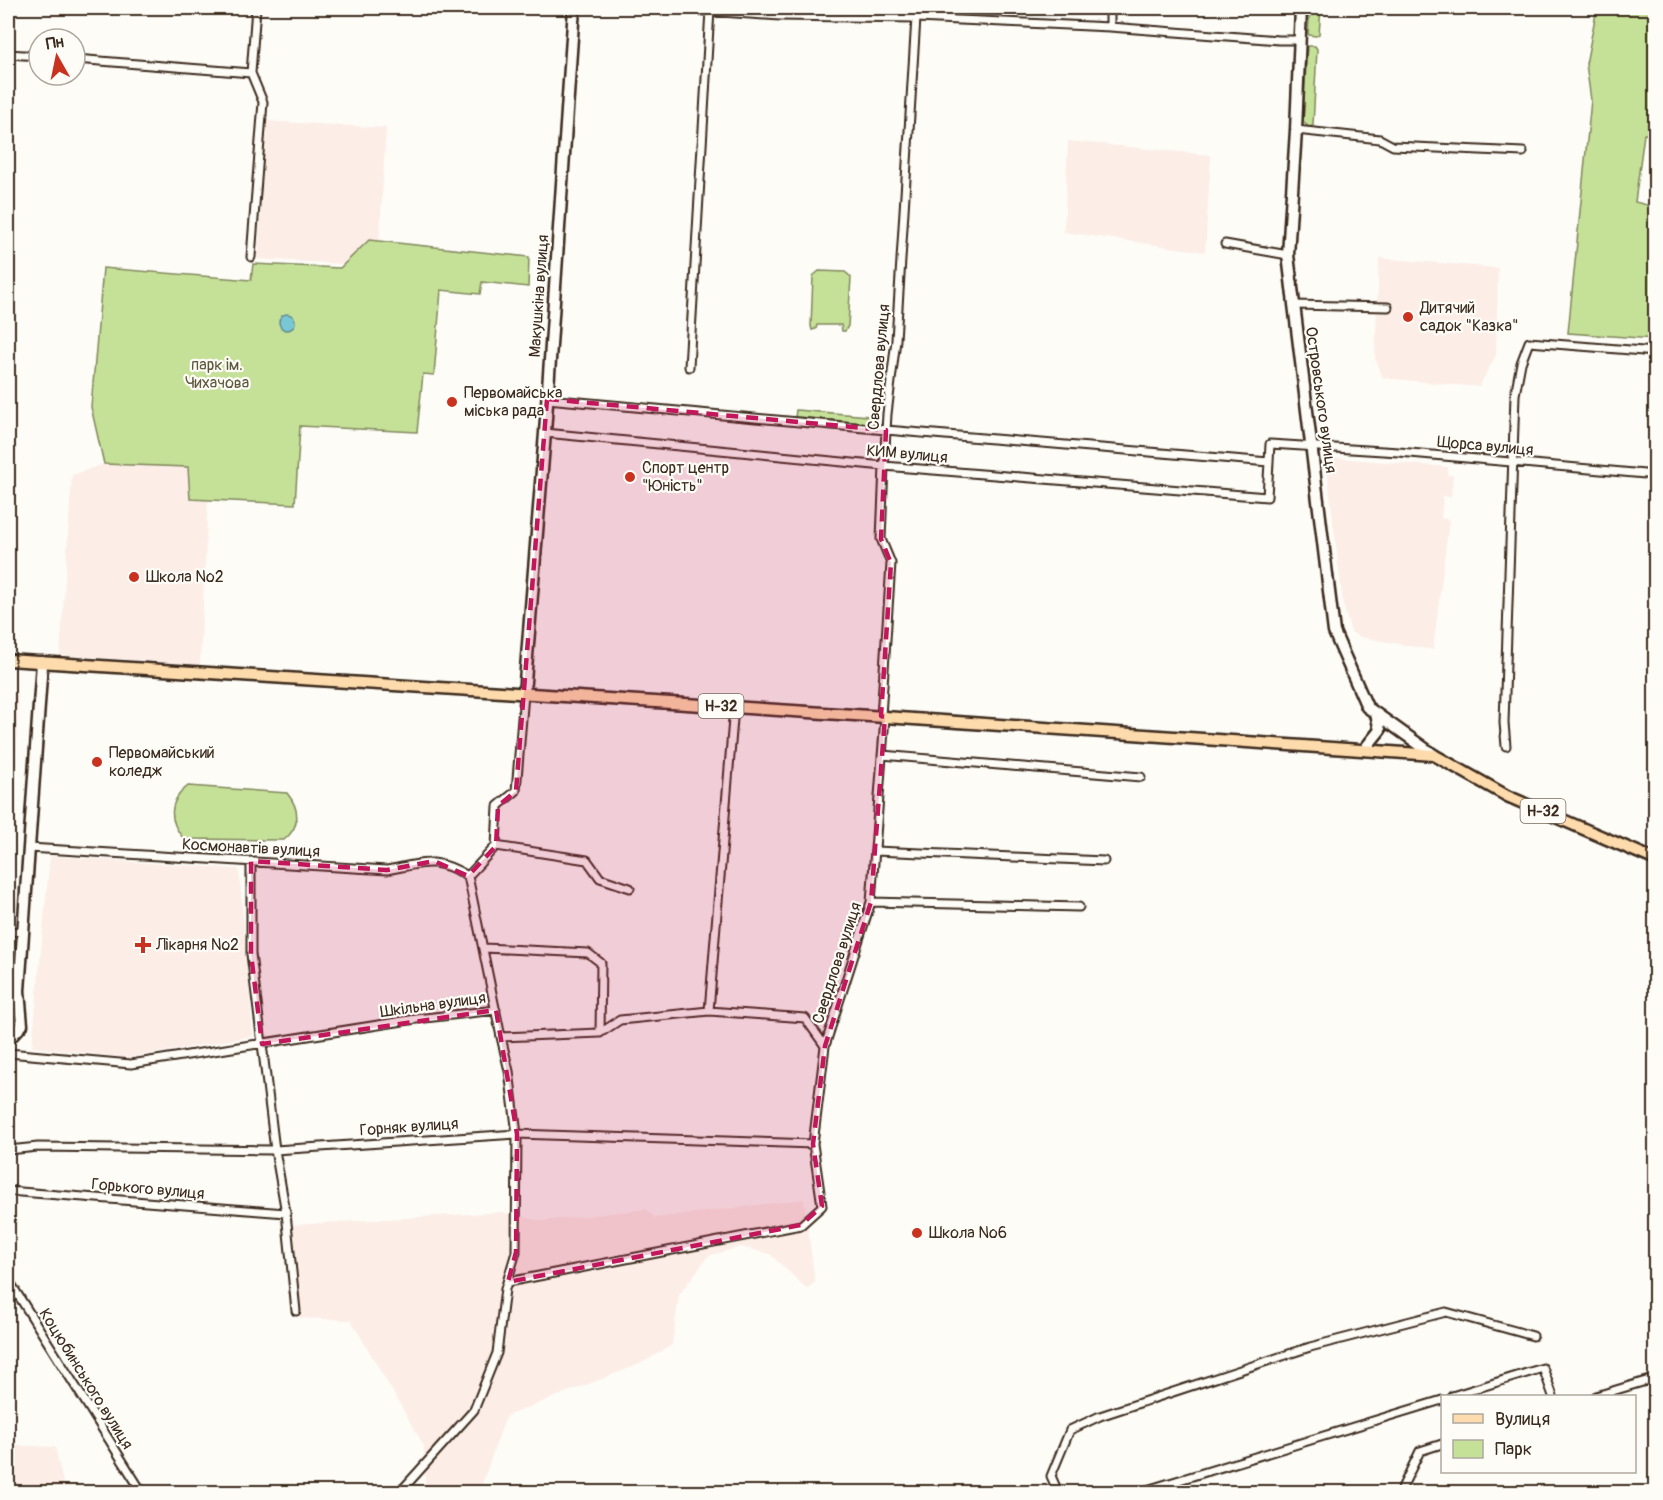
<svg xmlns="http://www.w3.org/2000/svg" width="1663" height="1500" font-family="Pangolin,sans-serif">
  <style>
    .built { fill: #fcede7 }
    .green { fill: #c5e198; stroke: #80865b; stroke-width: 1.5 }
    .water { fill: #78c7d5; stroke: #60888c; stroke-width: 1.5 }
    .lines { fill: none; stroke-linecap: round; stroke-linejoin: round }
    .street-casing { stroke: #3b2a1e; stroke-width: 11 }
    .secondary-casing { stroke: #3b2a1e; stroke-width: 15 }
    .primary-casing { stroke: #3b2a1e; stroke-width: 15 }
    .street { stroke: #fdfcf7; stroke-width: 7 }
    .secondary { stroke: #fdfcf7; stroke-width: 10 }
    .primary { stroke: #fedbac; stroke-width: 10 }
    .marked { fill: #c2185b; fill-opacity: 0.2; stroke: #c2185b; stroke-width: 4.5; stroke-dasharray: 12 8; stroke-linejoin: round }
    .poi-dot { fill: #c8321e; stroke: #fdfcf7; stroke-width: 2 }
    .labels { text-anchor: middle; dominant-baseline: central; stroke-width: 4.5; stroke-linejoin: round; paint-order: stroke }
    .shield { fill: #fdfcf7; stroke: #75695f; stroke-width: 1.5 }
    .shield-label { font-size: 15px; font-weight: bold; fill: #3b2a1e }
    .street-label { font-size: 16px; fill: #3b2a1e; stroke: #fdfcf7 }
    .poi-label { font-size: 16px; fill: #3b2a1e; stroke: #fdfcf7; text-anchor: start }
    .park-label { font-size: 16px; fill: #5e583c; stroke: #fdfcf7 }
  </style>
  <rect width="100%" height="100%" fill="#fdfcf7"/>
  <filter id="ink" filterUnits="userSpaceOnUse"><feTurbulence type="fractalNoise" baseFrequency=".0167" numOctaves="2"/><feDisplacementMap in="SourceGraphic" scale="12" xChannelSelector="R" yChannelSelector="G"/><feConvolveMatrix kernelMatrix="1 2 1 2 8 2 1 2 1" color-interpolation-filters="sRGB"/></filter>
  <g filter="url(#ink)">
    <path class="built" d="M266,121L386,128L378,266L258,259Z
      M1068,141L1211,155L1205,252L1064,232Z
      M1379,258L1498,268L1496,355L1479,387L1383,378L1375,358Z
      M1338,458L1448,467L1447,475H1453L1451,497L1443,496L1441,518L1449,520L1433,650L1360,637L1351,632L1343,605L1326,460Z
      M104,464L189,467L190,499H208L200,665L60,655L72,475Z
      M8,694H18L15,822L8,823Z
      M50,856L239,869L253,1036L129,1058L32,1047Z
      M8,937H12L8,1000Z
      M804,1199L815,1282L807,1289L770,1254L741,1247L708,1256L679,1295L672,1345L640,1364L506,1416L479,1492H437L425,1488L424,1446L351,1320L300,1318L291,1225L502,1212L542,1221L646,1209L655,1218Z
      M8,1445L55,1447L65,1492H8Z"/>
    <path class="green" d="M1310,8H1321L1319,34L1316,36L1309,35L1308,33Z
      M1597,8H1655V135L1644,134L1635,202L1655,207V339L1568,333L1591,100L1586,64Z
      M1307,46H1315L1317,49L1313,125L1309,128L1303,121Z
      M369,240L529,257L528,287L482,282L480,294L441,290L434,375L423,374L417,432L300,426L295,504L190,499L188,467L104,464L91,407L103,268L251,280L253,264L340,268Z
      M819,271L845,272L851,277L848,326L845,331H842L841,325H817L816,329L812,330L811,326L813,276Z
      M796,410L869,416L868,423L795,417Z
      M188,786L287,793C300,809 301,826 284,840L184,839C168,821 168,801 188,786Z"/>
    <path class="water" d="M279 322a8 8 0 1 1 16 0a8 8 0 1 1-16 0Z"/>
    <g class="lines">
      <g class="street-casing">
        <path id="street" d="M663,8L780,16L916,18L1110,27L1279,40H1299
          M1110,8V27
          M8,54L39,56
          M75,59L251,73
          M1296,130L1380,139L1393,146L1523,152
          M1225,244L1288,255
          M251,257L263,102L251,73L256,8
          M1293,305L1388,307
          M689,367L710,10
          M547,399L886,430L1269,462
          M545,433L884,466L1267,497L1270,444L1399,452L1656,475
          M524,694L516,791L498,806L496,846L468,876L501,1037L600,1033L620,1020L709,1011L805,1018L825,1046
          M881,716L891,563L881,539L884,466L887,414L896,340L916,18
          M1506,746L1504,723L1515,395L1521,363L1529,342L1656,352
          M882,755L1141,777
          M496,846L587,860L600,878L630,888
          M29,848L387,870C424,863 433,856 468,876
          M875,851L1104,861
          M251,861V954L275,1150L286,1213L296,1311
          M871,902L1079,907
          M8,931L24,932
          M483,948L588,953L601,963L600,1033
          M709,1011L734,707
          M8,1053L131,1064L416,1019L496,1010
          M8,1150L38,1147L275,1150L517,1134L813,1144
          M8,1191L286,1213
          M8,1279L142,1492
          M508,1282L801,1225L822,1206L813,1144L825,1046L871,902L885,717
          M1452,1396L1543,1368L1553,1396
          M1596,1396L1656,1378
          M400,1492L474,1410L497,1353L505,1289L516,1252L517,1134L509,1071L501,1037
          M1058,1492L1051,1476L1070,1430L1100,1416L1310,1347L1446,1312L1533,1336
          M1140,1492L1442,1400
          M1400,1492L1420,1451L1442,1444"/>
      </g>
      <g class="secondary-casing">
        <path id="secondary" d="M1301,8L1296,130L1288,255L1334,632L1367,707L1434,755
          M524,694L545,433L574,8
          M1364,750L1380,730L1376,714
          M8,1040L22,1025L19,991L42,662"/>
      </g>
      <g class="primary-casing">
        <path id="primary" d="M8,660L885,717L1434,755L1507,796L1656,860"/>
      </g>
      <use href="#street" class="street"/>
      <use href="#secondary" class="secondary"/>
      <use href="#primary" class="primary"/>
    </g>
  </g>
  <path class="marked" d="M547,399L886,430L881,539L891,563L881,716L885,717L871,902L825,1046L813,1144L822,1206L801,1225L508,1282L516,1252L517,1134L496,1010L262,1044L251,954V861L387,870L434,861L468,876L496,846L498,806L516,791Z"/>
  <g class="poi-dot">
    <circle cx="1408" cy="317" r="6"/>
    <circle cx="452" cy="402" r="6"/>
    <circle cx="630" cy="477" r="6"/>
    <circle cx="134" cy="577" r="6"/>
    <circle cx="97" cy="762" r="6"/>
    <path d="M140 936h6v6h6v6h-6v6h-6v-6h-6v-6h6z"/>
    <circle cx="917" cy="1233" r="6"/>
  </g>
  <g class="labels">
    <g class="shield">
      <rect x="698.5" y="694" width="45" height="24" rx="4.5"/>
      <rect x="1520.5" y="799" width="45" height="24" rx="4.5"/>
    </g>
    <g class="shield-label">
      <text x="721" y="706">Н-32</text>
      <text x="1543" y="811">Н-32</text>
    </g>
    <g class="street-label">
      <text transform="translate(539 296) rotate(-86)">Макушкіна вулиця</text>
      <text transform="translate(879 367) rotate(-85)">Свердлова вулиця</text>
      <text transform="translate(1321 400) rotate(82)">Островського вулиця</text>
      <text transform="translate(1485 446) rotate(5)">Щорса вулиця</text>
      <text transform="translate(907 454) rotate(5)">КИМ вулиця</text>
      <text transform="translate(251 848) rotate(3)">Космонавтів вулиця</text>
      <text transform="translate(837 963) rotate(-72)">Свердлова вулиця</text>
      <text transform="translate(433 1005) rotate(-8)">Шкільна вулиця</text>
      <text transform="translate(409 1127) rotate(-4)">Горняк вулиця</text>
      <text transform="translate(148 1189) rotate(5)">Горького вулиця</text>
      <text transform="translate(86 1379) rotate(58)">Коцюбинського вулиця</text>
    </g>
    <g class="poi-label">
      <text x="1420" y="308">Дитячий<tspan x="1420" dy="18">садок "Казка"</tspan></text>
      <text x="464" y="393">Первомайська<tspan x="464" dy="18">міська рада</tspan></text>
      <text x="642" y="468">Спорт центр<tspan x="642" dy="18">"Юність"</tspan></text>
      <text x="146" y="577">Школа №2</text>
      <text x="109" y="753">Первомайський<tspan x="109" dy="18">коледж</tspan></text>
      <text x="156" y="945">Лікарня №2</text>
      <text x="929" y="1233">Школа №6</text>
    </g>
    <g class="park-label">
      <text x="217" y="365">парк ім.<tspan x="217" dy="18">Чихачова</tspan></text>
    </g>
  </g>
  <rect width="1663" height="1500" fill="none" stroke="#fdfcf7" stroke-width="30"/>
  <rect x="15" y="15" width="1633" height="1470" fill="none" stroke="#3b2a1e" stroke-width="2" filter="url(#ink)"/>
  <rect x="1441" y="1395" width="195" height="78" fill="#fdfcf7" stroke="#afa8a0" stroke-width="1.5"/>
  <rect x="1453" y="1414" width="30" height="9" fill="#fedbac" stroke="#afa8a0" stroke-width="1.5"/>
  <text x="1495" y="1425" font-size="18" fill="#3b2a1e">Вулиця</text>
  <rect x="1453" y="1440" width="30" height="18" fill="#c5e198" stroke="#afa8a0" stroke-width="1.5"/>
  <text x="1495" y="1455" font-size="18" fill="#3b2a1e">Парк</text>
  <g transform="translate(57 57) rotate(351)"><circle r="28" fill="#fdfcf7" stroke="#afa8a0" stroke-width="1.5"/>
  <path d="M0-4.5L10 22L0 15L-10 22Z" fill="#c8321e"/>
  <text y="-9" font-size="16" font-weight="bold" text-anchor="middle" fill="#3b2a1e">Пн</text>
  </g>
</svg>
